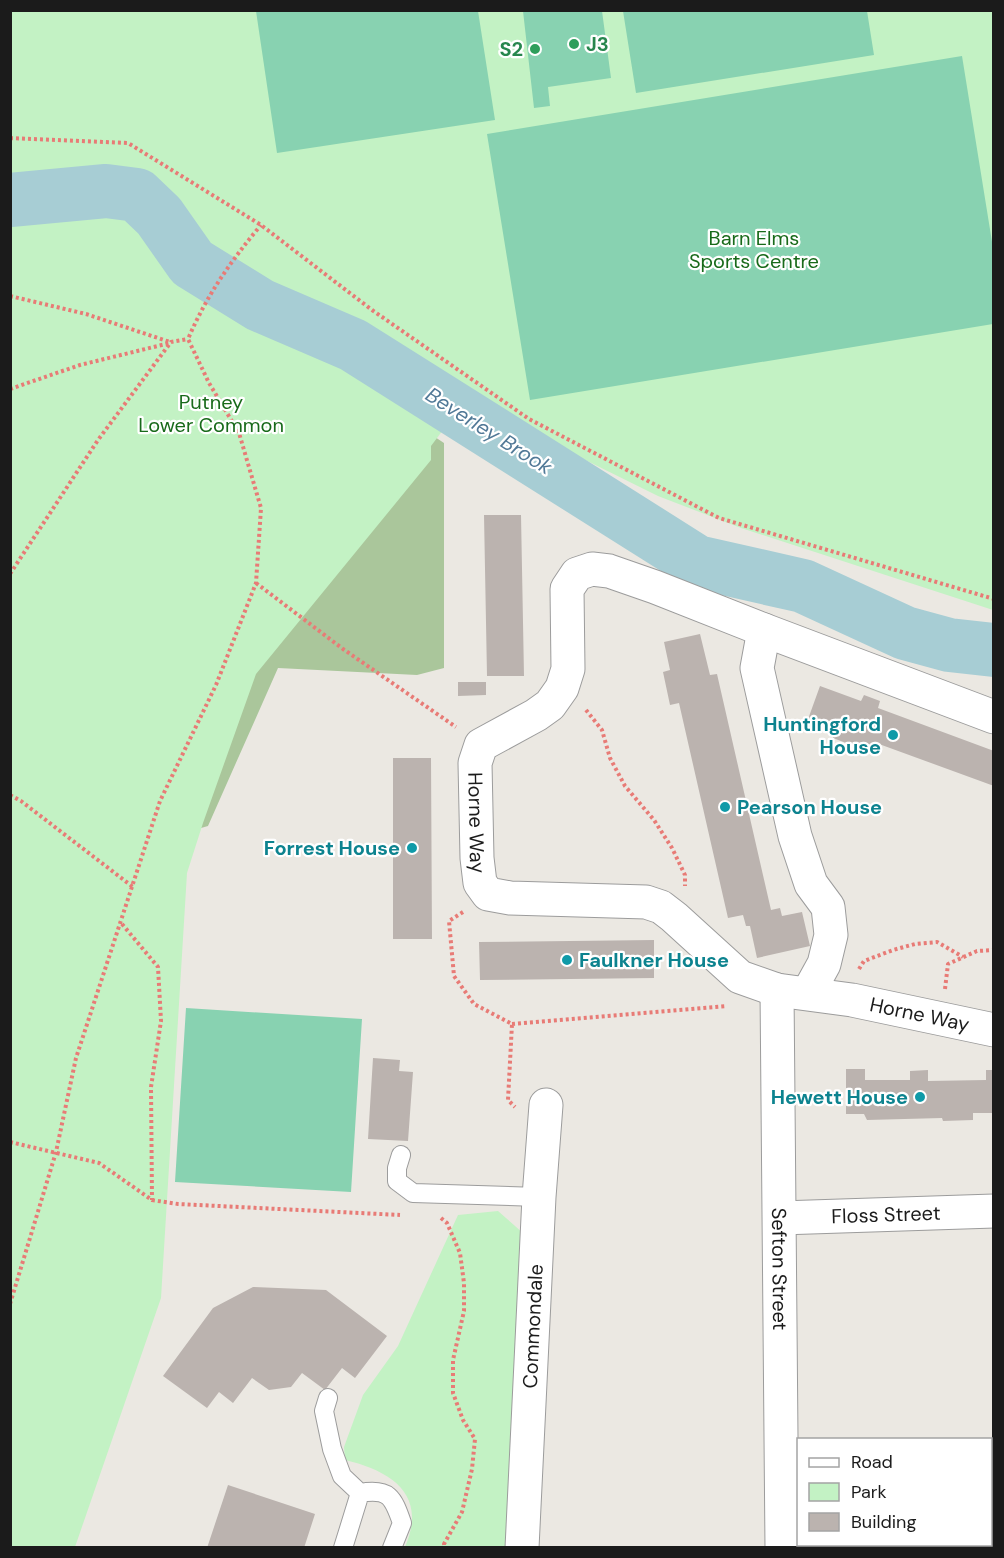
<svg xmlns="http://www.w3.org/2000/svg" width="1004" height="1558" font-family="'DM Sans',sans-serif">
  <style>
    .forest { fill: #aac69b }
    .park { fill: #c3f2c4 }
    .pitch { fill: #88d2b1 }
    .lines { fill: none; stroke-linecap: round; stroke-linejoin: round }
    .river { stroke: #a7cdd4; stroke-width: 54 }
    .building { fill: #bbb3af }
    .lane-casing { stroke: #9c9c9c; stroke-width: 20 }
    .street-casing { stroke: #9c9c9c; stroke-width: 35 }
    .path { stroke: #e87b76; stroke-width: 4; stroke-dasharray: 3 3; stroke-linecap: butt }
    .lane { stroke: #fff; stroke-width: 18 }
    .street { stroke: #fff; stroke-width: 33 }
    .leisure-dot { fill: #2e9e5b; stroke: #fff; stroke-width: 2 }
    .culture-dot { fill: #0f9aa8; stroke: #fff; stroke-width: 2 }
    .labels { text-anchor: middle; dominant-baseline: central; stroke-width: 4.5; stroke-linejoin: round; paint-order: stroke }
    .leisure-label { font-size: 20px; font-weight: bold; fill: #27864d; stroke: #fff; text-anchor: start }
    .park-label { font-size: 20px; fill: #186a1a; stroke: #fff }
    .culture-label { font-size: 20px; font-weight: bold; fill: #0d838f; stroke: #fff; text-anchor: end }
    .street-label { font-size: 20px; fill: #1b1b1b; stroke: #fff }
    .water-label { font-size: 21px; font-style: italic; fill: #517997; stroke: #fff }
  </style>
  <rect width="100%" height="100%" fill="#ebe8e2"/>
  <path class="forest" d="M373,396L444,443V668L417,675L278,668L208,826L187,832L10,706Z"/>
  <path class="park" d="M11,11H993V610L741,528L658,496L565,450L507,418L470,394L431,446V460L256,674L203,823L187,873L161,1298L75,1547L11,1548Z
    M498,1211L524,1234L509,1547H405C428,1494 391,1471 345,1460L344,1447L363,1395L398,1346L458,1215Z"/>
  <path class="pitch" d="M256,11H478L495,120L277,153Z
    M523,11H602L611,78L548,87L550,106L534,108Z
    M623,11H867L874,55L636,93Z
    M962,56L993,248V324L530,400L487,134Z
    M186,1008L362,1019L351,1192L175,1182Z"/>
  <g class="lines">
    <path class="river" d="M10,200L106,191L137,195L159,216L192,263L260,305L353,345L697,562L803,586L905,633L949,645L994,650"/>
  </g>
  <path class="building" d="M484,515H521L524,676H487Z
    M700,634L710,675L717,674L771,910L780,908L782,916L802,912L810,946L757,958L750,926H746L743,915L728,918L679,703L670,705L663,672L670,670L664,642Z
    M458,682H486V695L458,696Z
    M820,686L861,701L864,695L880,701L878,708L994,751V786L879,744L875,754L833,738L835,733L807,722Z
    M393,758H431L432,939H393Z
    M654,940V978L480,980L479,942Z
    M373,1058L400,1060L399,1071L413,1072L408,1141L368,1139Z
    M846,1069H865V1080H910V1071L928,1070V1081L986,1080V1070H994V1113H973V1120L943,1121L942,1118L867,1120L864,1114H846Z
    M253,1287L326,1290L387,1336L355,1378L342,1368L325,1390L302,1373L291,1387L269,1390L252,1378L233,1403L219,1392L207,1408L163,1376L213,1308Z
    M228,1485L315,1514L304,1548H207Z"/>
  <g class="lines">
    <g class="lane-casing">
      <path id="lane" d="M401,1155L397,1168V1181L413,1193L539,1197
        M328,1398L324,1411L332,1449L342,1476L360,1493C389,1488 393,1497 402,1523L392,1548
        M343,1548L360,1493"/>
    </g>
    <g class="street-casing">
      <g id="street">
        <path d="M764,630L757,668L795,836L811,884L828,907L831,935L824,964L808,993"/>
        <path id="s1" d="M994,717L764,630L655,587L609,571L592,569L577,574L567,589L568,669L562,688L550,705L536,715L481,745L475,763L477,858L480,883L488,894L510,898L646,902L661,907L674,917L740,977L777,990L852,1000L994,1030"/>
        <path id="s2" d="M777,990L782,1548"/>
        <path id="s3" d="M780,1218L994,1211"/>
        <path id="s4" d="M522,1548L539,1197L546,1105"/>
      </g>
    </g>
    <path class="path" d="M10,138L128,143L261,225L372,310L529,419L719,518L994,599
      M10,296L86,314L170,342
      M10,389L80,365L170,343
      M10,574L98,440L171,342L188,339
      M256,583L343,649L456,727
      M586,710L602,730L610,758L625,786L654,820L672,848L685,875V886
      M10,795L21,801L133,887
      M463,912L449,921L454,976L474,1004L512,1024L508,1100L515,1107
      M122,924L158,967L161,1021L151,1087L152,1200
      M859,969L864,961L893,950L915,944L937,942L963,957
      M945,989L948,964L977,951L994,950
      M512,1024L726,1006
      M10,1142L99,1163L152,1200L178,1204L400,1215
      M441,1218L447,1223L460,1253L464,1283V1311L453,1360V1393L463,1420L475,1439L472,1469L462,1512L444,1544L445,1548
      M10,1304L56,1152L76,1058L160,801L216,685L256,583L261,508L239,433L209,383L188,339C207,295 230,262 261,225"/>
    <use href="#lane" class="lane"/>
    <use href="#street" class="street"/>
  </g>
  <g class="leisure-dot">
    <circle cx="574" cy="44" r="6"/>
    <circle cx="535" cy="49" r="6"/>
  </g>
  <g class="culture-dot">
    <circle cx="893" cy="735" r="6"/>
    <circle cx="725" cy="807" r="6"/>
    <circle cx="412" cy="848" r="6"/>
    <circle cx="567" cy="960" r="6"/>
    <circle cx="920" cy="1097" r="6"/>
  </g>
  <g class="labels">
    <g class="leisure-label">
      <text x="586" y="44">J3</text>
      <text x="523" y="49" text-anchor="end">S2</text>
    </g>
    <g class="park-label">
      <text x="754" y="238">Barn Elms<tspan x="754" dy="23">Sports Centre</tspan></text>
      <text x="211" y="402">Putney<tspan x="211" dy="23">Lower Common</tspan></text>
    </g>
    <g class="culture-label">
      <text x="881" y="724">Huntingford<tspan x="881" dy="23">House</tspan></text>
      <text x="737" y="807" text-anchor="start">Pearson House</text>
      <text x="400" y="848">Forrest House</text>
      <text x="579" y="960" text-anchor="start">Faulkner House</text>
      <text x="908" y="1097">Hewett House</text>
    </g>
    <g class="street-label">
      <text stroke="none"><textPath href="#s1" startOffset="742">Horne Way</textPath></text>
      <text stroke="none"><textPath href="#s1" startOffset="1280">Horne Way</textPath></text>
      <text stroke="none"><textPath href="#s3" startOffset="106">Floss Street</textPath></text>
      <text stroke="none"><textPath href="#s2" startOffset="279">Sefton Street</textPath></text>
      <text stroke="none"><textPath href="#s4" startOffset="222">Commondale</textPath></text>
    </g>
    <g class="water-label">
      <text transform="translate(489 431) rotate(32)">Beverley Brook</text>
    </g>
  </g>
  <rect width="1004" height="1558" fill="none" stroke="#1b1b1b" stroke-width="24"/>
  <rect x="797" y="1438" width="195" height="108" fill="#ffffff" stroke="#a4a4a4" stroke-width="1.5"/>
  <rect x="809" y="1458" width="30" height="9" fill="#ffffff" stroke="#a4a4a4" stroke-width="1.5"/>
  <text x="851" y="1468" font-size="18" fill="#1b1b1b">Road</text>
  <rect x="809" y="1483" width="30" height="18" fill="#c3f2c4" stroke="#a4a4a4" stroke-width="1.5"/>
  <text x="851" y="1498" font-size="18" fill="#1b1b1b">Park</text>
  <rect x="809" y="1513" width="30" height="18" fill="#bbb3af" stroke="#a4a4a4" stroke-width="1.5"/>
  <text x="851" y="1528" font-size="18" fill="#1b1b1b">Building</text>
</svg>
